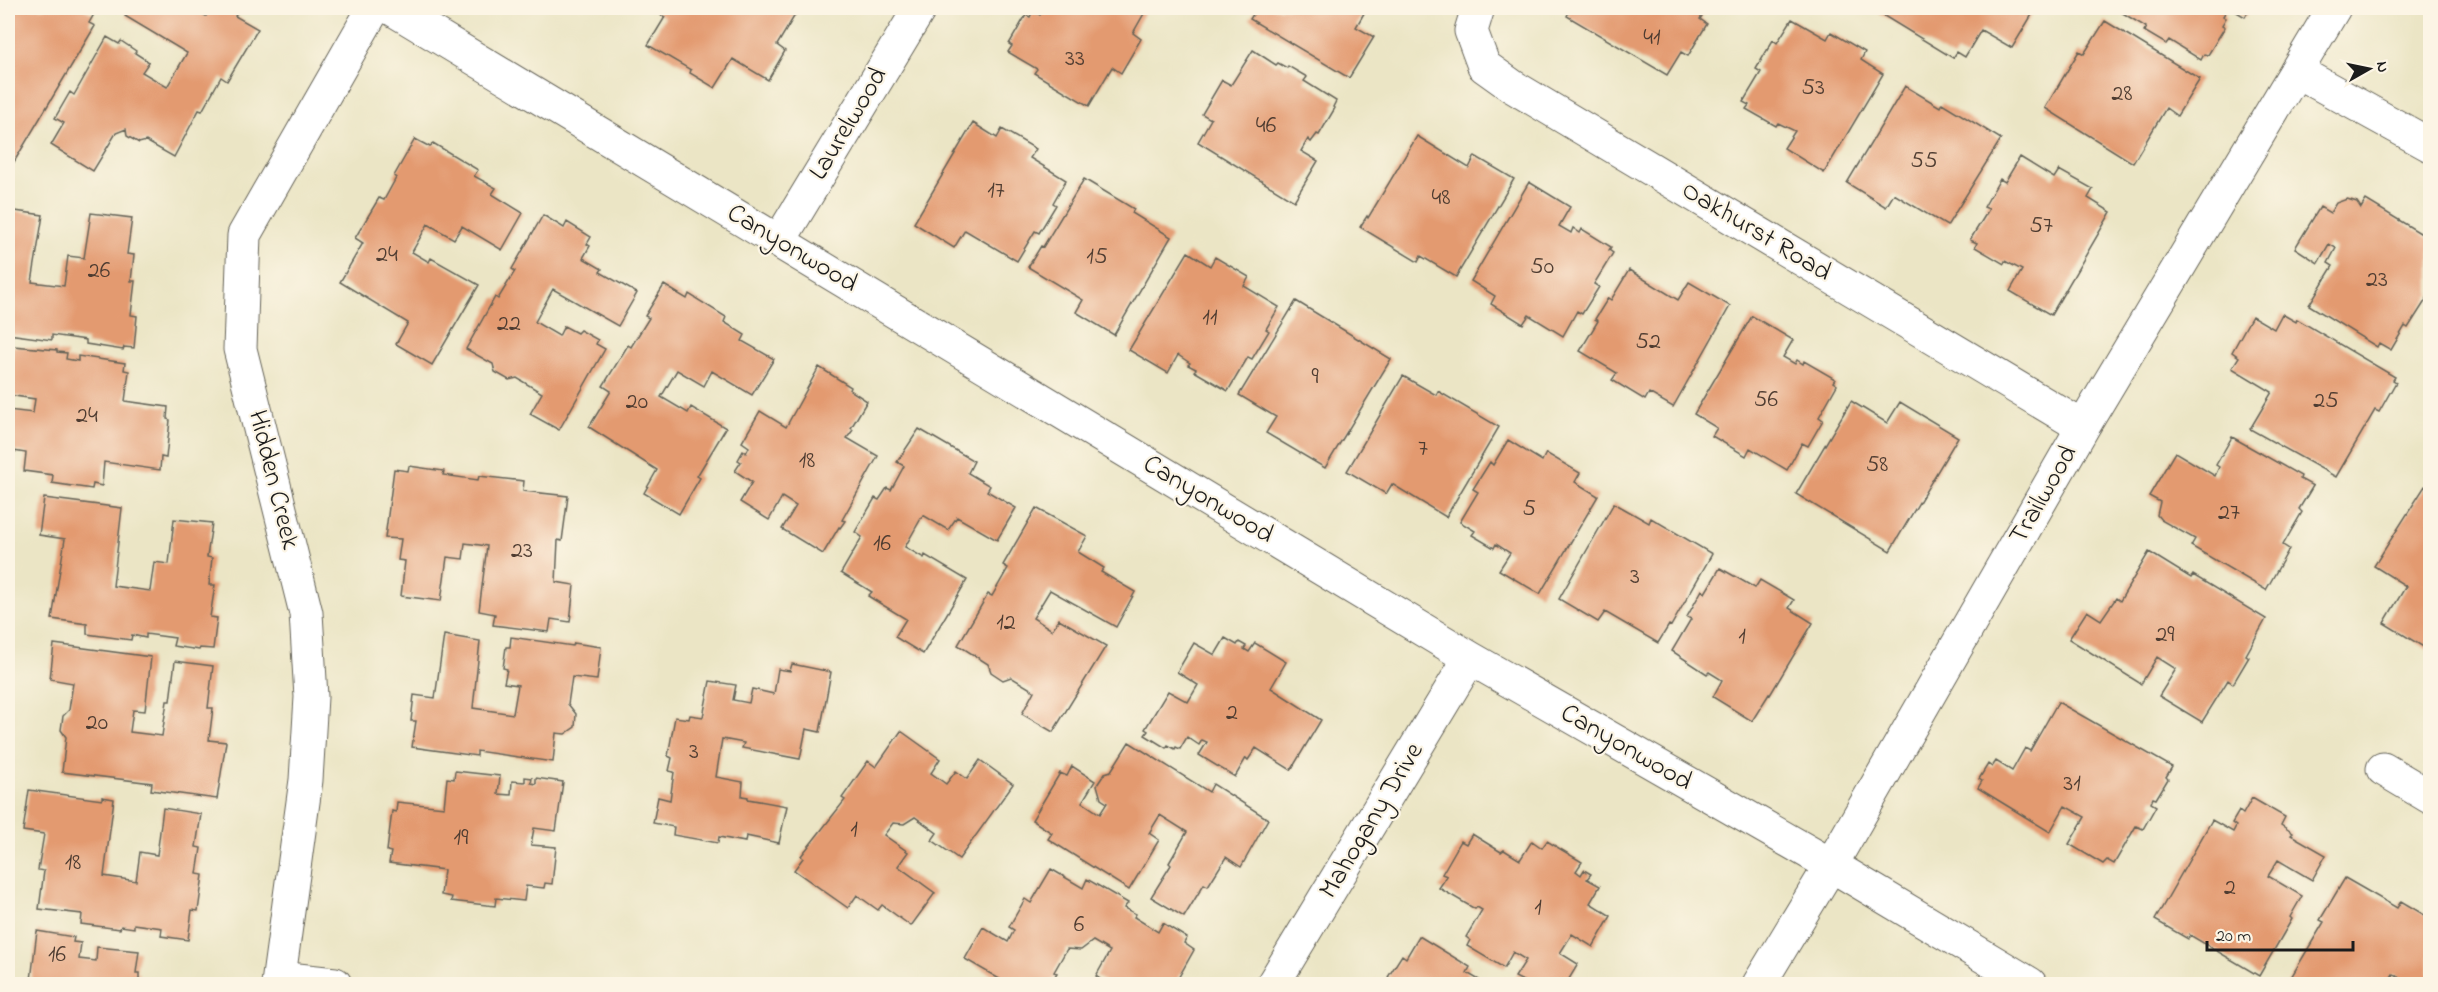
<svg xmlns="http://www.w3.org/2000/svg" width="2438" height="992" font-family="'Indie Flower',sans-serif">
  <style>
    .building { fill: #e39a70 }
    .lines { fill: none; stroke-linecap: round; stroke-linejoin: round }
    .minor-casing { stroke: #646257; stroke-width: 35 }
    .minor { stroke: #fff; stroke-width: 33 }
    .labels { text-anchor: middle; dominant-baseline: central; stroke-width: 4.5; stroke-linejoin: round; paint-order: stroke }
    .number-label { font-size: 24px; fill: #4e3c31 }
    .street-label { font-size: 27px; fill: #1c1c1c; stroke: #fcf5e5 }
  </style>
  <rect width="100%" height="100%" fill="#fcf5e5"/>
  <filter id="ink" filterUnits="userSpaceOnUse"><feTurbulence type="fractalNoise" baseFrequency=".0167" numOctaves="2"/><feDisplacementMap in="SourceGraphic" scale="12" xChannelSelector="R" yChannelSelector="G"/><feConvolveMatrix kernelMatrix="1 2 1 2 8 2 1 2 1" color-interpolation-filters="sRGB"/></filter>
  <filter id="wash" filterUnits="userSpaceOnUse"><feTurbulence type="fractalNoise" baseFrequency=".008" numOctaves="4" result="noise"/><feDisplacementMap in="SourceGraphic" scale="24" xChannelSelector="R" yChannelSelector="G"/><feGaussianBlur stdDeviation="1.35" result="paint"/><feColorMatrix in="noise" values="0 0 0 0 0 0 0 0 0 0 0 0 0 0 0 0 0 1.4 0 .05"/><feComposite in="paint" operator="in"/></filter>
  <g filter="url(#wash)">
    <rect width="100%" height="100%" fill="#ebe5c5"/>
    <g id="blocks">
      <path class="building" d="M8,8H82L94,14L89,23L95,26L8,172Z
        M130,8H191L206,16L211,8H235L239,10L235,16L258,29L227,81L221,77L202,111L199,110L174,157L146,141L139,143L127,136L126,129L116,133L93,171L51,145L64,123L55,118L70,92L74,95L107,37L119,44L121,41L136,51L135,53L149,62L142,72L167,87L187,53L125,16Z
        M658,8H794L798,10L777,45L785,51L768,80L733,59L715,88L690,73L691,70L648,45L665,17L656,12Z
        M1045,8H1142L1146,10L1133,33L1141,39L1121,73L1112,67L1089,106L1034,73L1037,69L1008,52L1012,46L1009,44L1026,15L1030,17L1033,11L1040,15Z
        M1257,8H1367L1356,27L1374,37L1349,78L1250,19Z
        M1571,8H1707L1700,19L1707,24L1688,56L1681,52L1667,75L1567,16Z
        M1871,8H2036L2012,48L1981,30L1965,57L1957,52L1953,58Z
        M2117,8H2228L2223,16L2226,18L2222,25L2225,27L2208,55L2204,54L2201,60L2169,40L2166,44L2144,31L2146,27L2116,9Z
        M2230,8H2250L2245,17Z
        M1792,19L1827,39L1831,32L1865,52L1861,60L1883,74L1824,173L1784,148L1795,131L1778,123L1776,126L1746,109L1749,105L1743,102L1761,72L1756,69L1773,40L1777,43Z
        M2105,21L2200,79L2177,116L2166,108L2133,163L2045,108L2079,51L2084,54Z
        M1253,50L1276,65L1278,63L1287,68L1288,66L1307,77L1304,81L1336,101L1333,107L1335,108L1319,135L1317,134L1311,142L1308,139L1301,151L1318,161L1294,201L1198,142L1211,119L1202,114L1222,80L1231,85Z
        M1905,86L1940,107L1942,103L2001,139L1947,226L1894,194L1886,207L1847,183Z
        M973,123L997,138L1002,129L1036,149L1030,158L1066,180L1053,203L1056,205L1039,233L1035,231L1017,261L965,230L954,248L914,223Z
        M1417,136L1469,168L1475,156L1514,179L1456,277L1421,256L1418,262L1360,227L1367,216L1368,218Z
        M415,139L430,147L433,143L478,170L474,176L496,188L492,194L523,213L502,250L462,226L454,239L428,224L412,252L429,262L431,258L479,285L432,365L396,344L408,323L340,282L363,243L355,238L379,198L384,200L396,178L394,176Z
        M2020,157L2054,178L2059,170L2093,189L2088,198L2111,212L2051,315L2010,291L2022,270L2005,261L2004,264L1975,247L1977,243L1970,240L1989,209L1984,207L2000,179L2005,182Z
        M1084,179L1134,209L1132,213L1171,237L1114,335L1076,312L1083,300L1028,267L1041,246L1043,247Z
        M1529,182L1570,207L1559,226L1571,233L1573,228L1580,233L1582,229L1611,247L1609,250L1613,253L1594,284L1599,287L1582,314L1577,311L1563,336L1529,315L1523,324L1491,304L1495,296L1471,281Z
        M2347,199L2357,202L2361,208L2366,200L2430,239V296L2429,295L2408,328L2405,326L2391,350L2379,343L2377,347L2309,305L2333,266L2328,263L2336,248L2329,244L2318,263L2295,248L2320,207L2330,213L2336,203Z
        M8,210L43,215L32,282L64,286L68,256L84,258L91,213L132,218L127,254L134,255L131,281H135L131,315L137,316L134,348L124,347L123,350L86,344V340L52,335V340L8,334Z
        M543,215L564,228L567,222L591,237L587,244L590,246L583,258L602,269L600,272L637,293L618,326L553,289L535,322L559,336L564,326L577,333L580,330L598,340L596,344L605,349L559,430L530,414L542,393L517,378L509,380L495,372L493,364L466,349L495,297L498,299L515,271L512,269Z
        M1188,252L1210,266L1215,257L1249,277L1244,286L1279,307L1266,329L1269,331L1252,359L1248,357L1228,391L1194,371L1196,369L1188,365L1190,363L1178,355L1168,373L1129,350Z
        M1629,270L1678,300L1689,282L1730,306L1673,407L1649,393L1645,400L1612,380L1617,373L1580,351L1598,321L1595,319L1608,298L1611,300Z
        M664,285L687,299L689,294L726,317L724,322L745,335L742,341L774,359L752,395L712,371L704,386L677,370L661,397L688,413L691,407L726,428L697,476L700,478L679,514L644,493L657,470L589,427L611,391L603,386L628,345L631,347L649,318L645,316Z
        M1296,301L1391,359L1325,468L1266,433L1276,417L1239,395Z
        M2282,314L2296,322L2297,319L2395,377L2393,380L2396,382L2379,412L2375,410L2336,477L2250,429L2272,392L2232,368L2239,357L2232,352L2252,316L2274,329Z
        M1752,316L1793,340L1783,357L1795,364L1797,360L1803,364L1804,361L1835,379L1833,382L1837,385L1819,417L1823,420L1808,446L1802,443L1787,470L1750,448L1746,456L1712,436L1717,428L1694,414Z
        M13,346L57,350V352L67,353L66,359L78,361V356L125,363L124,370L129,371L125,401L168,407L167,419L170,420L166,458L161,457L160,470L104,462L102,486L93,484L92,489L52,483L53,475L24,471L26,453L8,450V410L33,413L35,399L8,395Z
        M819,367L851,387L850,390L867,401L851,428L853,430L847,438L878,456L842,520L845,521L840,528L839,527L823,554L782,529L796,506L782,497L769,520L740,502L752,482L735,471L741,462L738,460L743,451L746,453L749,447L742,442L760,411L786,427Z
        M1403,376L1436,395L1438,391L1499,427L1446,517L1392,484L1386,494L1347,471Z
        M1851,401L1887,423L1900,402L1958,437L1890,551L1796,494Z
        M919,429L974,461L968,473L990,486L987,491L1016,508L997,540L957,517L948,530L923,515L905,547L924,558L925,555L967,580L923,654L895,637L906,619L868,596L872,592L841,573L862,537L855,532L875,498L879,500L887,488L891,490L904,466L897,462Z
        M2232,437L2301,476L2300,479L2313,486L2299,509L2302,512L2283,545L2289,549L2266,590L2191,546L2195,539L2161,520L2157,515L2160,502L2149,496L2175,452L2215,476L2219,467L2216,465Z
        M1508,440L1542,461L1546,453L1580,473L1575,482L1598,496L1540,594L1499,570L1510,553L1496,544L1494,548L1472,535L1475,531L1460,522L1478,492L1473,489L1490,462L1493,465Z
        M409,466L444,471L443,475L478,480L479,476L524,481L523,491L568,496L562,541L558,540L556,582L574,585L570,622L551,619L549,632L493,625L495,614L479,611L487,546L465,543L463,559L447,557L441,601L401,596L405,561L398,560L401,539L385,538L394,469L408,471Z
        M2425,486L2430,490V651L2384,623L2406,586L2374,566Z
        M44,498L122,508L113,586L150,591L154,562L169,564L174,519L212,523L207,557L212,558L209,585H215L210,617L217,618L213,649L200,648L199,650L173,646L175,638L146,634V638L132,635L131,640L87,634V624L52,619L65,539L39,535Z
        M1614,503L1649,523L1651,518L1712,554L1671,626L1669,625L1658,643L1605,612L1598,622L1559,599Z
        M1036,508L1087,536L1078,552L1104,568L1101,572L1135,592L1116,627L1050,590L1033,618L1052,630L1059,619L1106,646L1053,732L1022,714L1034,691L1011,677L1003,680L991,672L988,664L958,645L988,594L992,596L1008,568L1003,565Z
        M2149,552L2191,578L2193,575L2266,619L2246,655L2249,657L2233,684L2228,680L2202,722L2159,696L2176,669L2157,657L2141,684L2069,639L2087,611L2101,620L2116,598L2120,601Z
        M1720,568L1755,588L1760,580L1794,600L1789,608L1813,623L1770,695L1769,694L1752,721L1713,697L1722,680L1709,672L1707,674L1672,651L1691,619L1687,617L1702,590L1705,593Z
        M444,635L480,641L473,708L513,714L518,685L504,683L507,669L503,668L506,647H510L511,637L573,646L574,643L601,647L597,680L572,677L568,704L576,714L575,727L565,734L556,733L553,762L477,751V756L412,747L416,721H411L414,695L435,698Z
        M1225,638L1237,645L1239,642L1246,646L1244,649L1249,652L1255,643L1286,662L1271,688L1321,720L1291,770L1256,748L1248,760L1246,758L1235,777L1199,755L1207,742L1202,740L1199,745L1187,737L1180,749L1176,747L1175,749L1168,745L1166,748L1145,735L1148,731L1145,729L1168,691L1188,702L1198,685L1177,672L1194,643L1215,655Z
        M54,644L151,657L145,711L133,710L130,732L162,736L167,701H170L175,661L213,666L208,708H213L209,740L226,742L217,799L151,790L152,783L62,772L66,737L61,730L63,716L69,710L73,683L50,679Z
        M792,664L831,672L820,732L806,729L800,759L742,748L744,743L722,739L716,777L743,782L742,796L748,797V799L787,806L779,843L746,836L745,842L719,837L718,843L673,835L674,827L653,823L658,797L670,800L674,772L669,771L672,758L668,756L675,717L689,719L690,715L703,717L710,681L736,685L733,700L749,703L752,689L774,694L778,669L790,671Z
        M2058,702L2172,767L2166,777L2168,779L2156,799L2153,798L2151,803L2156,806L2143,829L2136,826L2114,864L2107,860L2103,864L2069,844L2085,817L2065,806L2050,832L1978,788L1982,781L1979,779L1988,764L1992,767L1996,761L2012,771L2025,748L2030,751Z
        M901,731L940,759L931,773L946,784L956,771L967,779L980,760L1013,784L959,859L932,840L937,833L915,817L904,824L893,823L884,835L908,852L898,866L935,893L911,926L882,905L878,910L857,895L848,908L794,870L803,858L801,856L845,800L842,798L868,761L876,767Z
        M1129,742L1209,792L1213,784L1268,819L1241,867L1226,857L1208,886L1204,884L1184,917L1151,897L1171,865L1169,863L1187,832L1160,815L1149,833L1159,840L1129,890L1048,839L1052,833L1032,820L1060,773L1067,776L1072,766L1095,781L1082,802L1100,814L1107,803L1101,799L1097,785L1105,773L1111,771Z
        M455,771L500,776L498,794L511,795L512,781L525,782V777L532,778L531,783L536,784V778L563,782L556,831L534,828L531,845L556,847L552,884L545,883L544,888L526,886L524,901L496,898L495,906L451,901L452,897L441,895L444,870L389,863L391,852L387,851L392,811L396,812L397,802L444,807L447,778L454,779Z
        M29,790L102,800V797L114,799L104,876L136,881L140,852L157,855L163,808L201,814L196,847L201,848L197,874L203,875L198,911L192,910L188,940L161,936L162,928L134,924V928L121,926L120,929L81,924L82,914L39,909L44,871L38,870L44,834L23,831Z
        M2252,798L2285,817L2281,825L2293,833L2291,835L2326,855L2312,880L2278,860L2268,876L2302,896L2290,917L2292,919L2259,976L2190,935L2188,939L2155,920L2212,820L2233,832L2236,826L2232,823L2239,811L2243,814Z
        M1472,834L1501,852L1504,850L1520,860L1532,841L1542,848L1547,841L1582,862L1576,871L1581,875L1584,870L1591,874L1587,879L1600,886L1590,903L1611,916L1593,947L1572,934L1560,953L1578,964L1566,984H1529L1515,977L1526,960L1513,952L1504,968L1467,946L1470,940L1466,937L1482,910L1477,907L1475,909L1439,888L1447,876L1442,874L1461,841L1466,844Z
        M1051,869L1083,888L1087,879L1128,903L1124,908L1136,914L1134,917L1158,932L1163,923L1187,938L1184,943L1194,950L1176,982L1172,980L1173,984H1107L1096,976L1110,951L1093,941L1081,950L1067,949L1054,972L1057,973L1050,984H1008L965,959L983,927L1008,942L1014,930L1009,927L1025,899L1031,903Z
        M2345,878L2397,908L2401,901L2426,916L2430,908L2429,981L2427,979L2423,984H2410L2393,974L2387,984H2287L2324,922L2320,920Z
        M37,931L74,937L73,942L81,943L79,959L96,961L97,947L139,951L136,973H139V984H57L31,980Z
        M1419,936L1470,967L1467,973L1486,984H1392L1394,981L1388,977L1402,955L1406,958Z"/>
    </g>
  </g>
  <g filter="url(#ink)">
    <use href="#blocks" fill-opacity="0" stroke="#646257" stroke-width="1.5"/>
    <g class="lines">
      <g class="minor-casing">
        <path id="minor" d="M391,8L1470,658L1831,865L2030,984
          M1478,8L1471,31L1484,66L1512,86L2083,427
          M2296,71L2430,145
          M779,241L920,8
          M2383,769L2430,797
          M279,978L335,984
          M278,984L306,780L311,697L306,613L240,349L244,235L374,8
          M1273,984L1470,658
          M1759,984L1831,865L2083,427L2334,8"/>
      </g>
      <use href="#minor" class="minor"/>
    </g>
  </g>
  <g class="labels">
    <g class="number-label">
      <text x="1652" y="38">41</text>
      <text x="1075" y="59">33</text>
      <text x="1813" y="88">53</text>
      <text x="2122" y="94">28</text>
      <text x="1266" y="126">46</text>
      <text x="1924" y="161">55</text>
      <text x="996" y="191">17</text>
      <text x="1441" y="198">48</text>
      <text x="2041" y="226">57</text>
      <text x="387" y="255">24</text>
      <text x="1097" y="257">15</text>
      <text x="1542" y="267">50</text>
      <text x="99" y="271">26</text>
      <text x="2377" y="280">23</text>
      <text x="1210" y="318">11</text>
      <text x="509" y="324">22</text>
      <text x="1648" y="342">52</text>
      <text x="1315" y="377">9</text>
      <text x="1766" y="400">56</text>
      <text x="2326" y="401">25</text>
      <text x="637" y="402">20</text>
      <text x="87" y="416">24</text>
      <text x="1423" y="449">7</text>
      <text x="807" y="461">18</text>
      <text x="1877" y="465">58</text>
      <text x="1529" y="509">5</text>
      <text x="2229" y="513">27</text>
      <text x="882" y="544">16</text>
      <text x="522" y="551">23</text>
      <text x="1635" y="577">3</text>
      <text x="1006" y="623">12</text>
      <text x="2165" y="635">29</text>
      <text x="1742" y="637">1</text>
      <text x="1232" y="713">2</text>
      <text x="97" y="723">20</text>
      <text x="694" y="752">3</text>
      <text x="2072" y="784">31</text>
      <text x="854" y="830">1</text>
      <text x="461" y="838">19</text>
      <text x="73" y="863">18</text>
      <text x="2230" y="888">2</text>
      <text x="1538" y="908">1</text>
      <text x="1079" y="925">6</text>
      <text x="57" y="955">16</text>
    </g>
    <g class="street-label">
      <text transform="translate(849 124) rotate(-59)">Laurelwood</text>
      <text transform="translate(1756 232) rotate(31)">Oakhurst Road</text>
      <text transform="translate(792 249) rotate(31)">Canyonwood</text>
      <text transform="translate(273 480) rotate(76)">Hidden Creek</text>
      <text transform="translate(2044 495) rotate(-60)">Trailwood</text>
      <text transform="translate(1208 500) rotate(31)">Canyonwood</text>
      <text transform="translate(1626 748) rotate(30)">Canyonwood</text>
      <text transform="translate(1372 821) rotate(-59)">Mahogany Drive</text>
    </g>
  </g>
  <rect width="2438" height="992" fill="none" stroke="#fcf5e5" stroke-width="30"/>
  <g transform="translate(2369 69) rotate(81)" stroke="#fcf5e5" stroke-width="4.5" paint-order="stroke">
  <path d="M0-4.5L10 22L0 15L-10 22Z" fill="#1c1c1c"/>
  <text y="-9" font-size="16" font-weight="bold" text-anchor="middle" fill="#1c1c1c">N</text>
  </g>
  <path d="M2207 941v9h146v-9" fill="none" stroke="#1c1c1c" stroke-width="3"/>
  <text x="2216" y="941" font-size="18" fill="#1c1c1c" stroke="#fcf5e5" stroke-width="4.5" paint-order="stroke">20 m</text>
</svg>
